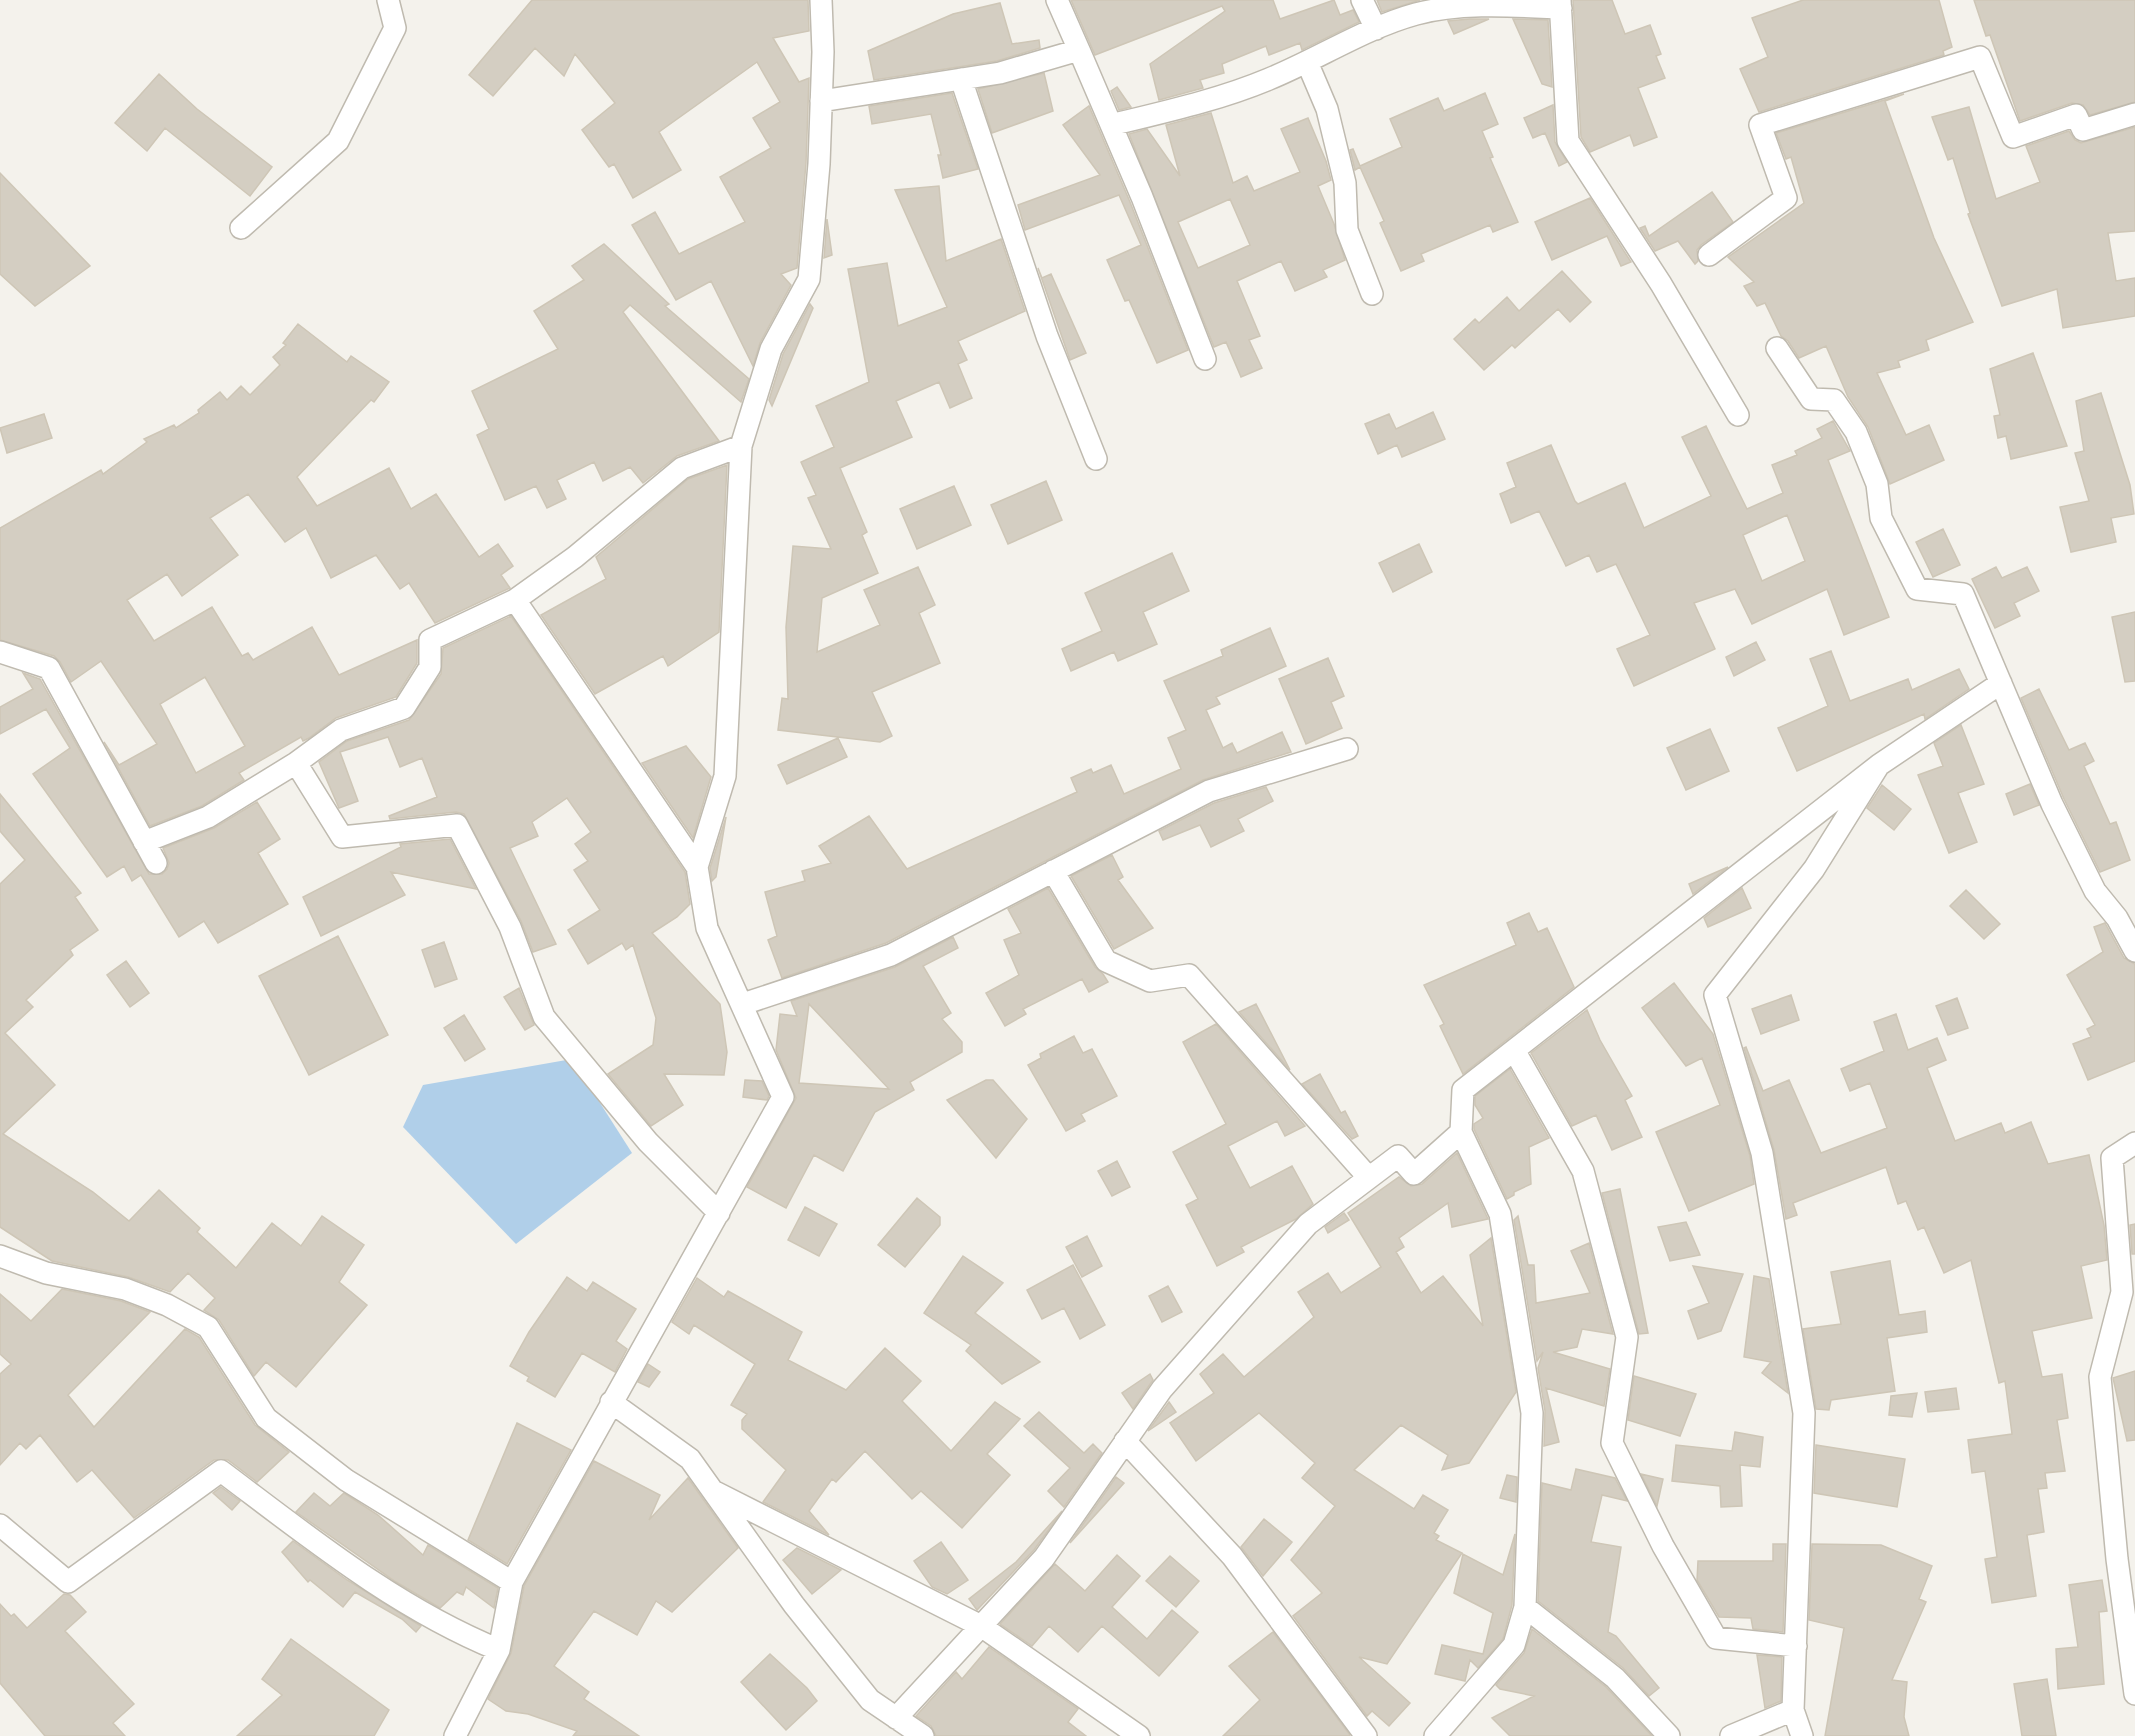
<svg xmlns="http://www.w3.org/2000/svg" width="2135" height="1736" font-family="Overpass,sans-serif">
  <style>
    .water { fill: #b0cfe9 }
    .building { fill: #d4cec2; stroke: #cec6b6; stroke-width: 1.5; fill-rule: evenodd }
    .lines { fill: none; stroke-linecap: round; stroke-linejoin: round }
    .minor-casing { stroke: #bfbaaf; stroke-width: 24 }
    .minor { stroke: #fff; stroke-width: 21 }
  </style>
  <rect width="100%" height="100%" fill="#f4f2ec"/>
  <path class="water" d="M572,1059L632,1153L516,1244L403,1127L423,1085Z"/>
  <path class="building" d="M532,0H808L809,31L773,38L799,82L809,78L806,163L797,268L781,274L791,285L760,343L753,366L711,281L676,300L632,225L655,212L679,254L745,222L720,177L771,148L753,118L780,102L757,62L659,132L681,170L633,198L614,164L609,167L582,130L615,103L575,54L564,76L535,48L493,96L469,75Z
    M1071,0H1273L1280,19L1334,0L1340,15L1353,10L1359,22L1302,50L1300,43L1269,55L1266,46L1222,64L1224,73L1200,80L1203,88L1159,100L1150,64L1225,11L1222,6L1095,55Z
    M1377,0H1420L1382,12Z
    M1573,0H1612L1625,34L1650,25L1661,54L1656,56L1665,78L1638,88L1657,137L1634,146L1630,135L1590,152L1581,137Z
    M1803,0H1939L1952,47L1943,51L1944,55L1759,112L1740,69L1768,57L1752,18Z
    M1974,0H2135V102L2090,115L2083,105L2072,103L2020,121L1990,35L1986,36Z
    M1000,3L1012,44L1039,40L1040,48L997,61L874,80L868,51L953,14Z
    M1489,19L1454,34L1448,21L1470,19Z
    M1513,19L1548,20L1552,87L1542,84Z
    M1044,73L1053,111L992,133L978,89Z
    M159,74L197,109L272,167L250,196L165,128L147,151L115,123Z
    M1117,87L1131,107L1119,110L1111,91Z
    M952,93L978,169L943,178L938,155H941L931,114L872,124L869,106Z
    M1485,93L1498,124L1482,131L1493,157L1490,158L1518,222L1493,232L1490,225L1421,254L1424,261L1401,271L1380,223L1384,221L1360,167L1355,170L1350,150L1353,149L1360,166L1402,147L1390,119L1438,98L1444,111Z
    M1904,94L1885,101L1934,238L1973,322L1926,340L1929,350L1898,361L1900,367L1877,373L1906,435L1929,425L1944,460L1890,484L1868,427L1848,397L1826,346L1799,358L1788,341L1781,336L1765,303L1757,306L1744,286L1754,282L1728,257L1804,203L1791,157L1786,159L1776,133Z
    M1553,105L1555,142L1567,162L1559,166L1545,133L1533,138L1524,118Z
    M1089,106L1130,202L1188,350L1157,363L1129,300L1125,301L1107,260L1141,245L1119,195L1025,230L1018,205L1100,175L1063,125Z
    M1969,107L1996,199L2040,182L2026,146L2069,131L2075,140L2081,143L2135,127V231L2108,233L2116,281L2135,278V316L2063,328L2057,289L2002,306L1968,214L1970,213L1953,158L1948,160L1932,117Z
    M1211,113L1233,183L1247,176L1254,191L1300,172L1281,129L1308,118L1326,161L1331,180L1318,186L1334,224L1345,260L1323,270L1327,277L1295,291L1281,261L1237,281L1260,336L1249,340L1262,368L1241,377L1226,342L1214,347L1129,134L1147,129L1180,176L1166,125ZM1230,199L1250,245L1198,268L1178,222Z
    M0,173L90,266L35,306L0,274Z
    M939,186L946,261L1001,239L1025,311L958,341L967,360L958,364L972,398L950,408L939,382L896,401L912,437L840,468L867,532L862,535L878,573L822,598L817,652L880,625L864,590L918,567L935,605L919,613L940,663L872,692L892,736L880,742L778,730L782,698L788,699L786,627L793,546L831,549L808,498L816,495L801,462L834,447L816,406L869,382L848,269L887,263L898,326L947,307L895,190Z
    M1712,192L1733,222L1701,245L1697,250L1698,261L1695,264L1678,241L1655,251L1640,228L1645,226L1649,236Z
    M1590,198L1631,262L1621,266L1607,236L1552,260L1535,222Z
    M827,219L832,255L824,258Z
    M604,244L669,304L665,306L749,379L741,402L630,305L623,312L719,441L677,456L643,483L630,467L603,481L594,462L557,480L566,499L547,508L536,486L505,500L477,435L489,429L472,391L558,349L534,311L584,280L572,266Z
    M1038,268L1042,278L1051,274L1086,353L1070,360Z
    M1562,271L1591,302L1570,322L1558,309L1515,348L1512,345L1484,370L1454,339L1475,319L1479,323L1507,297L1519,311Z
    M810,304L813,308L772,406L769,400L783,354Z
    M298,324L347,362L351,356L389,382L374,402L371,400L297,477L317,506L389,468L411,509L436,494L479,557L498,544L513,566L501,575L510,588L435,623L409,583L400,589L376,555L331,578L306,528L285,542L248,494L210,518L238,555L182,596L167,574L127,600L154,641L212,607L242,656L248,653L253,660L312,627L339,675L417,640V663L396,697L336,718L309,738L303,741L301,737L239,773L244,780L202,806L150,826L104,742L119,765L157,744L101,661L71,682L60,662L54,656L0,640V528L101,470L103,474L147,442L144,439L174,425L176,428L199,413L198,410L220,392L227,400L241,386L250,395L280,365L273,357L286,345L283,343ZM205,677L245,746L196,773L160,704Z
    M2033,353L2067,446L2011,459L2006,436L1998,438L1994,416L2000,415L1990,369Z
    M2101,393L2130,485L2134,514L2111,518L2116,542L2071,552L2060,507L2089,501L2075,453L2084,451L2076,401Z
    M1433,412L1445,439L1402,457L1397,445L1378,454L1365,424L1389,414L1396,429Z
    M44,414L52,438L7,453L0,428Z
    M1833,421L1850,451L1828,460L1889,617L1844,635L1827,589L1752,624L1735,589L1694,603L1715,649L1634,686L1617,649L1650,635L1616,564L1597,572L1589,555L1566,566L1539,511L1511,523L1500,494L1516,487L1507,463L1551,445L1575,501L1578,504L1625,483L1644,528L1711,496L1682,437L1706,426L1747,509L1783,493L1772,465L1797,455L1795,451L1822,438L1817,429ZM1787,515L1805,561L1762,581L1743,535Z
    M727,465L719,632L668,666L663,656L595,694L541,615L606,579L596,557L688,479Z
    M1046,481L1062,520L1008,544L991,505Z
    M954,486L971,525L917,549L900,509Z
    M1943,529L1960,565L1933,577L1916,542Z
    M1419,544L1432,572L1393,592L1379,563Z
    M1172,553L1189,591L1143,612L1157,644L1118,661L1114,652L1071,671L1062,649L1102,631L1085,593Z
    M1996,567L2002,578L2027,567L2039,591L2014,603L2020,616L1995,628L1972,579Z
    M2135,612V681L2125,682L2112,617Z
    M511,616L685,872L690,904L677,917L652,933L720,1004L727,1052L724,1075L664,1074L683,1105L651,1126L608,1074L653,1045L656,1018L633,945L626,950L622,943L588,964L568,930L600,910L574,870L588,861L575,844L591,832L567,798L532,822L538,836L510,848L556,944L533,952L521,921L464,814L456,812L390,819L389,816L437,797L422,758L400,767L388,737L340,752L358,801L339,808L319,762L347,741L409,720L441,674L443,648Z
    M1270,628L1286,666L1216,697L1220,704L1206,710L1223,748L1232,743L1237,753L1282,732L1291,752L1203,780L886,943L782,978L768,940L777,936L765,892L805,881L802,871L831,863L819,846L869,816L907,869L1077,792L1071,778L1091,769L1093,773L1111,765L1124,794L1181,769L1168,738L1186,730L1164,681L1223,656L1221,650Z
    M1756,642L1765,660L1734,676L1726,657Z
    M1831,651L1850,701L1908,679L1912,690L1959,669L1969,689L1925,719L1924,714L1797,771L1778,728L1828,706L1810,659Z
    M1328,658L1344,696L1331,702L1342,728L1306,744L1279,679Z
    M23,673L40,679L149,874H162L167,869L169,863L163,848L214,828L257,802L280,839L258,853L288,904L218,943L204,921L179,937L141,875L132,881L124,866L107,877L33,774L70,748L46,709L0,734V707L33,689Z
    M2039,689L2069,750L2085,743L2094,761L2084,766L2110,824L2116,822L2130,860L2100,872L2064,799L2021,698Z
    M1961,725L1984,784L1958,793L1977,842L1949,853L1918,775L1943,766L1934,743Z
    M1710,729L1729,771L1686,790L1667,748Z
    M838,738L847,757L787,784L778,765Z
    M686,746L711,777L693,838L642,763Z
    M2030,784L2039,805L2014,815L2006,794Z
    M1882,785L1911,809L1894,830L1867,808Z
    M1266,787L1273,801L1238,819L1244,831L1211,847L1200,825L1163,840L1159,831L1214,803Z
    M0,794L81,893L75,897L98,930L70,950L73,955L26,1000L33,1007L5,1033L55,1085L3,1134L93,1192L129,1221L159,1190L200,1228L197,1232L236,1268L272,1223L301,1246L322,1216L364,1245L339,1282L367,1305L296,1387L266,1362L254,1376L219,1320L204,1310L215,1298L188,1273L170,1292L128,1277L52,1261L0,1227V884L25,860L0,831Z
    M726,817L716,877L712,881L710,868Z
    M450,839L476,889L391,872L405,895L321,936L303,897L401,847L400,844Z
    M1112,855L1123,877L1118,880L1153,928L1114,949L1071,876Z
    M1728,867L1693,894L1689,884Z
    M1048,888L1095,967L1103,974L1108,982L1089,992L1082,979L1023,1009L1026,1014L1005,1026L986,993L1019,975L1004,940L1021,933L1008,909Z
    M1742,888L1751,908L1708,927L1704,918Z
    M1966,890L2000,924L1984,939L1950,906Z
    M1529,913L1538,932L1547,928L1574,987L1463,1074L1440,1026L1444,1024L1424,985L1516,945L1507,923Z
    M2105,923L2124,958L2135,964V1061L2088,1080L2073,1044L2091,1037L2087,1029L2095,1025L2067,975L2103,952L2094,927Z
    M338,936L388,1035L309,1075L259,976Z
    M953,937L958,948L923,966L951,1013L942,1019L962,1042V1052L910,1082L914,1090L875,1112L843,1171L814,1155L786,1208L747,1187L796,1098L776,1050L780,1014L797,1016L791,1001L895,967ZM809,1004L842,1039L889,1089L799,1083Z
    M444,942L457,979L435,987L422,950Z
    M126,961L149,993L130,1007L107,975Z
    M1674,983L1713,1034L1750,1156L1754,1184L1689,1211L1656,1132L1720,1105L1702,1058L1686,1066L1642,1008Z
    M519,988L534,1025L525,1030L504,997Z
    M1791,995L1799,1020L1761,1034L1752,1009Z
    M1957,998L1968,1028L1948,1035L1936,1006Z
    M1256,1004L1290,1070L1239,1012Z
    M1587,1010L1600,1040L1632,1096L1625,1100L1642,1137L1612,1150L1596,1115L1572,1126L1531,1053Z
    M1896,1014L1908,1050L1937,1038L1946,1060L1927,1068L1955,1141L2001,1123L2005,1133L2031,1122L2048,1164L2089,1155L2104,1225L2107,1260L2081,1266L2092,1318L2032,1331L2042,1377L2062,1374L2068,1418L2057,1420L2065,1471L2045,1473L2047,1488L2038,1489L2044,1532L2027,1535L2036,1596L1992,1603L1985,1559L1997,1557L1985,1471L1972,1473L1968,1440L2012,1434L2005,1381L1999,1383L1971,1260L1944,1273L1924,1227L1918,1230L1906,1201L1898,1204L1886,1167L1793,1203L1797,1215L1786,1219L1774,1150L1744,1048L1746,1047L1763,1091L1789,1080L1821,1153L1887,1128L1870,1083L1850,1091L1841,1069L1884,1051L1874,1022Z
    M464,1015L485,1049L465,1061L444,1028Z
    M1216,1024L1305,1126L1285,1136L1277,1121L1228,1146L1250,1188L1292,1166L1313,1204L1296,1219L1241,1247L1244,1252L1217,1266L1186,1205L1198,1199L1173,1152L1226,1124L1183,1042Z
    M1074,1036L1083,1053L1092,1049L1117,1096L1081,1114L1085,1121L1066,1131L1028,1065L1041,1058L1040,1054Z
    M1510,1069L1549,1138L1529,1147L1531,1184L1514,1192V1195L1507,1199L1474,1129V1124L1483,1118L1475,1105V1096Z
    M1320,1074L1341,1113L1345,1111L1358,1136L1352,1139L1302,1084Z
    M745,1080L762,1081L769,1096L767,1100L743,1097Z
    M986,1080H993L1027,1119L996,1158L947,1100Z
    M1457,1153L1488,1219L1452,1227L1448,1203L1399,1238L1404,1247L1396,1252L1421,1293L1443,1276L1483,1326L1470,1255L1491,1238L1516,1392L1469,1463L1442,1470L1448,1455L1401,1425L1354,1470L1414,1509L1423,1495L1448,1510L1434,1533L1439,1536L1436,1540L1462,1553L1387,1664L1359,1657L1410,1703L1389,1726L1372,1711L1367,1716L1293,1616L1322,1593L1291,1560L1335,1506L1302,1478L1315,1463L1259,1413L1196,1461L1170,1423L1214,1393L1200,1374L1223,1354L1244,1377L1314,1317L1298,1292L1328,1273L1341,1293L1381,1267L1348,1213L1399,1177L1411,1186L1422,1184Z
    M1117,1161L1130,1187L1112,1196L1098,1171Z
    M1620,1189L1648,1333L1639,1334L1602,1193Z
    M917,1198L940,1217V1225L905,1267L878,1245Z
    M805,1207L837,1224L819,1256L788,1240Z
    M1344,1213L1349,1220L1328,1233L1325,1227Z
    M1518,1216L1528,1265H1534L1536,1303L1590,1293L1571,1251L1589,1243L1613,1334L1582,1329L1577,1347L1553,1352L1610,1369L1604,1406L1546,1388L1559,1442L1544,1446L1545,1411L1538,1368L1543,1352L1537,1361L1514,1220Z
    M1686,1222L1700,1255L1670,1261L1658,1227Z
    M2135,1224V1254H2132L2130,1225Z
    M1087,1236L1102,1266L1082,1277L1066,1247Z
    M963,1256L1003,1283L975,1313L1040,1362L1002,1384L966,1351L971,1345L924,1313Z
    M1890,1261L1899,1315L1925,1311L1927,1332L1887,1338L1895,1391L1831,1400L1829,1410L1816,1409L1803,1329L1841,1324L1831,1272Z
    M1073,1265L1105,1325L1080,1339L1064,1308L1042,1319L1027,1290Z
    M1693,1266L1743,1274L1721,1331L1698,1339L1688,1311L1709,1303Z
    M1754,1276L1769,1279L1788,1393L1762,1373L1771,1362L1744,1357Z
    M567,1277L587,1291L593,1282L636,1309L616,1341L627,1349L615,1372L582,1353L555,1397L527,1381L529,1377L510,1366L529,1332Z
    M697,1278L724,1297L728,1291L802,1332L788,1360L846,1390L885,1348L921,1381L902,1401L951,1451L995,1402L1020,1419L987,1454L1010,1475L962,1528L921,1491L912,1499L865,1451L836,1482L832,1479L809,1511L829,1535L763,1502L786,1470L742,1429V1420L747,1414L731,1405L755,1364L694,1325L689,1334L672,1322Z
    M1168,1286L1182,1312L1162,1322L1149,1296Z
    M62,1289L121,1301L150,1312L68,1395L94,1427L185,1329L199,1337L255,1425L289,1452L257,1482L228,1460H214L134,1518L92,1470L77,1482L40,1435L26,1449L20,1443L0,1465V1374L11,1364L0,1354V1294L31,1321Z
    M648,1364L660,1372L649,1387L638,1382Z
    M2135,1371V1440L2127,1441L2113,1378Z
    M1150,1374L1153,1380L1133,1409L1122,1393Z
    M1634,1376L1696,1394L1680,1436L1628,1420Z
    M1956,1388L1959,1409L1928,1412L1925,1392Z
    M1917,1393L1912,1417L1889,1415L1891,1396Z
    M1169,1402L1176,1412L1148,1431Z
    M1039,1412L1084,1453L1093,1444L1102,1453L1064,1507L1048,1491L1070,1468L1024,1426Z
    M517,1423L571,1450L507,1564L468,1540Z
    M1735,1432L1763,1437L1760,1467L1740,1465L1742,1506L1721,1507L1720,1486L1672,1481L1676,1445L1732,1451Z
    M1816,1445L1905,1459L1897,1507L1814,1493Z
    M594,1461L660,1495L649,1520L688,1478L738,1548L672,1612L656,1601L637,1635L594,1611L554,1666L589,1692L584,1699L639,1736H573L577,1731L528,1714L506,1711L488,1699L511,1653L524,1586Z
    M1576,1469L1615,1478L1627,1501L1602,1495L1591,1542L1621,1547L1608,1632L1616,1636L1659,1688L1649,1696L1623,1668L1538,1601L1542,1483L1571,1490Z
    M1641,1474L1663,1479L1657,1506Z
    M1507,1475L1517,1477L1516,1502L1500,1498Z
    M1116,1477L1124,1483L1070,1543Z
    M221,1487L240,1501L232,1510L213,1493Z
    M314,1493L330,1506L344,1493L378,1515L423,1555L428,1545L498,1588L494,1608L466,1587L463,1595L457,1592L440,1608L396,1582L296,1512Z
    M1062,1511L1034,1550L977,1610L969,1599L1016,1562Z
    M1264,1519L1292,1542L1263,1576L1241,1547Z
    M1515,1534L1512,1605L1503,1639L1478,1668L1470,1660L1465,1681L1435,1674L1442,1645L1483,1654L1493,1613L1454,1593L1463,1554L1503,1575Z
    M293,1541L347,1580L421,1626L416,1632L402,1619L355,1592L343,1607L310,1580L308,1582L282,1552Z
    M941,1542L968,1580L947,1594L932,1587L914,1561Z
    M1773,1544H1786L1783,1632L1753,1629L1751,1618L1719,1617L1697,1580L1698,1561H1773Z
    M1812,1544L1881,1545L1932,1566L1919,1599L1926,1602L1892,1680L1907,1682L1904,1717L1909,1736H1825L1844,1628L1809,1620Z
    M797,1548L841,1570L812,1594L783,1560Z
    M1117,1555L1140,1576L1112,1607L1147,1639L1172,1610L1198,1632L1159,1676L1102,1626L1078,1652L1049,1626L1032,1646L1000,1624L1055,1564L1085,1591Z
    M1170,1556L1199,1581L1176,1607L1146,1581Z
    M2102,1580L2107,1611L2099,1612L2104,1684L2058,1689L2056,1649L2078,1647L2069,1585Z
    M64,1594L70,1595L86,1612L65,1631L134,1704L113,1723L125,1736H45L0,1683V1604L11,1616L14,1614L27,1628Z
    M1532,1629L1606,1687L1652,1736H1510L1492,1718L1534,1696L1500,1689L1496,1685L1524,1653Z
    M1273,1632L1350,1735L1349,1736H1223L1260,1700L1229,1666Z
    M291,1639L389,1710L374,1736H237L282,1695L262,1679Z
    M989,1647L1078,1709L1068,1722L1086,1736H936L931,1726L916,1716L956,1672L962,1679Z
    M770,1654L807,1688L817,1701L786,1730L741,1682Z
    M1757,1655L1782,1657L1781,1701L1765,1708Z
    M2047,1679L2056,1736H2022L2014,1684Z"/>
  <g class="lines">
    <g class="minor-casing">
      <path id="minor" d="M1362,0L1376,29
        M1560,0L1568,141L1661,284L1738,415
        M1079,50L1142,197L1205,359
        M1307,62L1327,109L1345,183L1347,230L1372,294
        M961,79L1047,336L1096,459
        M821,101L1000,73L1079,50L1057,0
        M1111,125C1164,112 1219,100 1269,79C1318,59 1365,28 1416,14C1461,2 1515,6 1561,8
        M241,228L338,141L395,28L388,0
        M1709,255L1786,198L1760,125L1980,57L2013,137L2076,115L2083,130L2135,114
        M1777,348L1811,399L1834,400L1856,432L1877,484L1881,518L1917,589L1963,594L2052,804L2095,891L2117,918L2135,951
        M515,600L697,867
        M0,652L49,668L156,863
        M296,763L342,837L457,825L510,927L544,1017L648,1142L719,1213
        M144,842L208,817L296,763L341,730L404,708L430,667V640L515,600L575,557L682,468L741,446
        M1053,871L1106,961L1150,981L1189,975L1369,1178
        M743,1004L891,955L1209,791L1347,749
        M1514,1050L1583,1171L1627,1337L1612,1443L1663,1546L1716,1638L1796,1646
        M1461,1132L1500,1214L1532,1413L1525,1607L1615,1678L1669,1736
        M2135,1143L2112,1158L2122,1292L2100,1377L2117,1559L2135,1694
        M0,1256L46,1273L125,1289L167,1305L208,1327L266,1418L346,1480L512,1582
        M611,1402L690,1459L794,1605L870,1700L923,1736
        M1125,1441L1232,1556L1366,1736
        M713,1491L981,1626L1139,1736
        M0,1525L68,1582L221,1471C309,1537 396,1608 499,1650
        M896,1718L1044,1558L1162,1389L1308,1224L1398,1156L1414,1174L1461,1132L1463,1090L1879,765
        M455,1736L499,1650L512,1582L783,1097L707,928L697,867L725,776L741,446L771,349L809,279L819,164L823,52L821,0
        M1435,1736L1514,1645L1525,1607
        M1731,1736L1793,1710
        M1802,1736L1793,1710L1804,1413L1762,1153L1715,995L1814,869L1879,765L2001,683"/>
    </g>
    <use href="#minor" class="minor"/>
  </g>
</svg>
